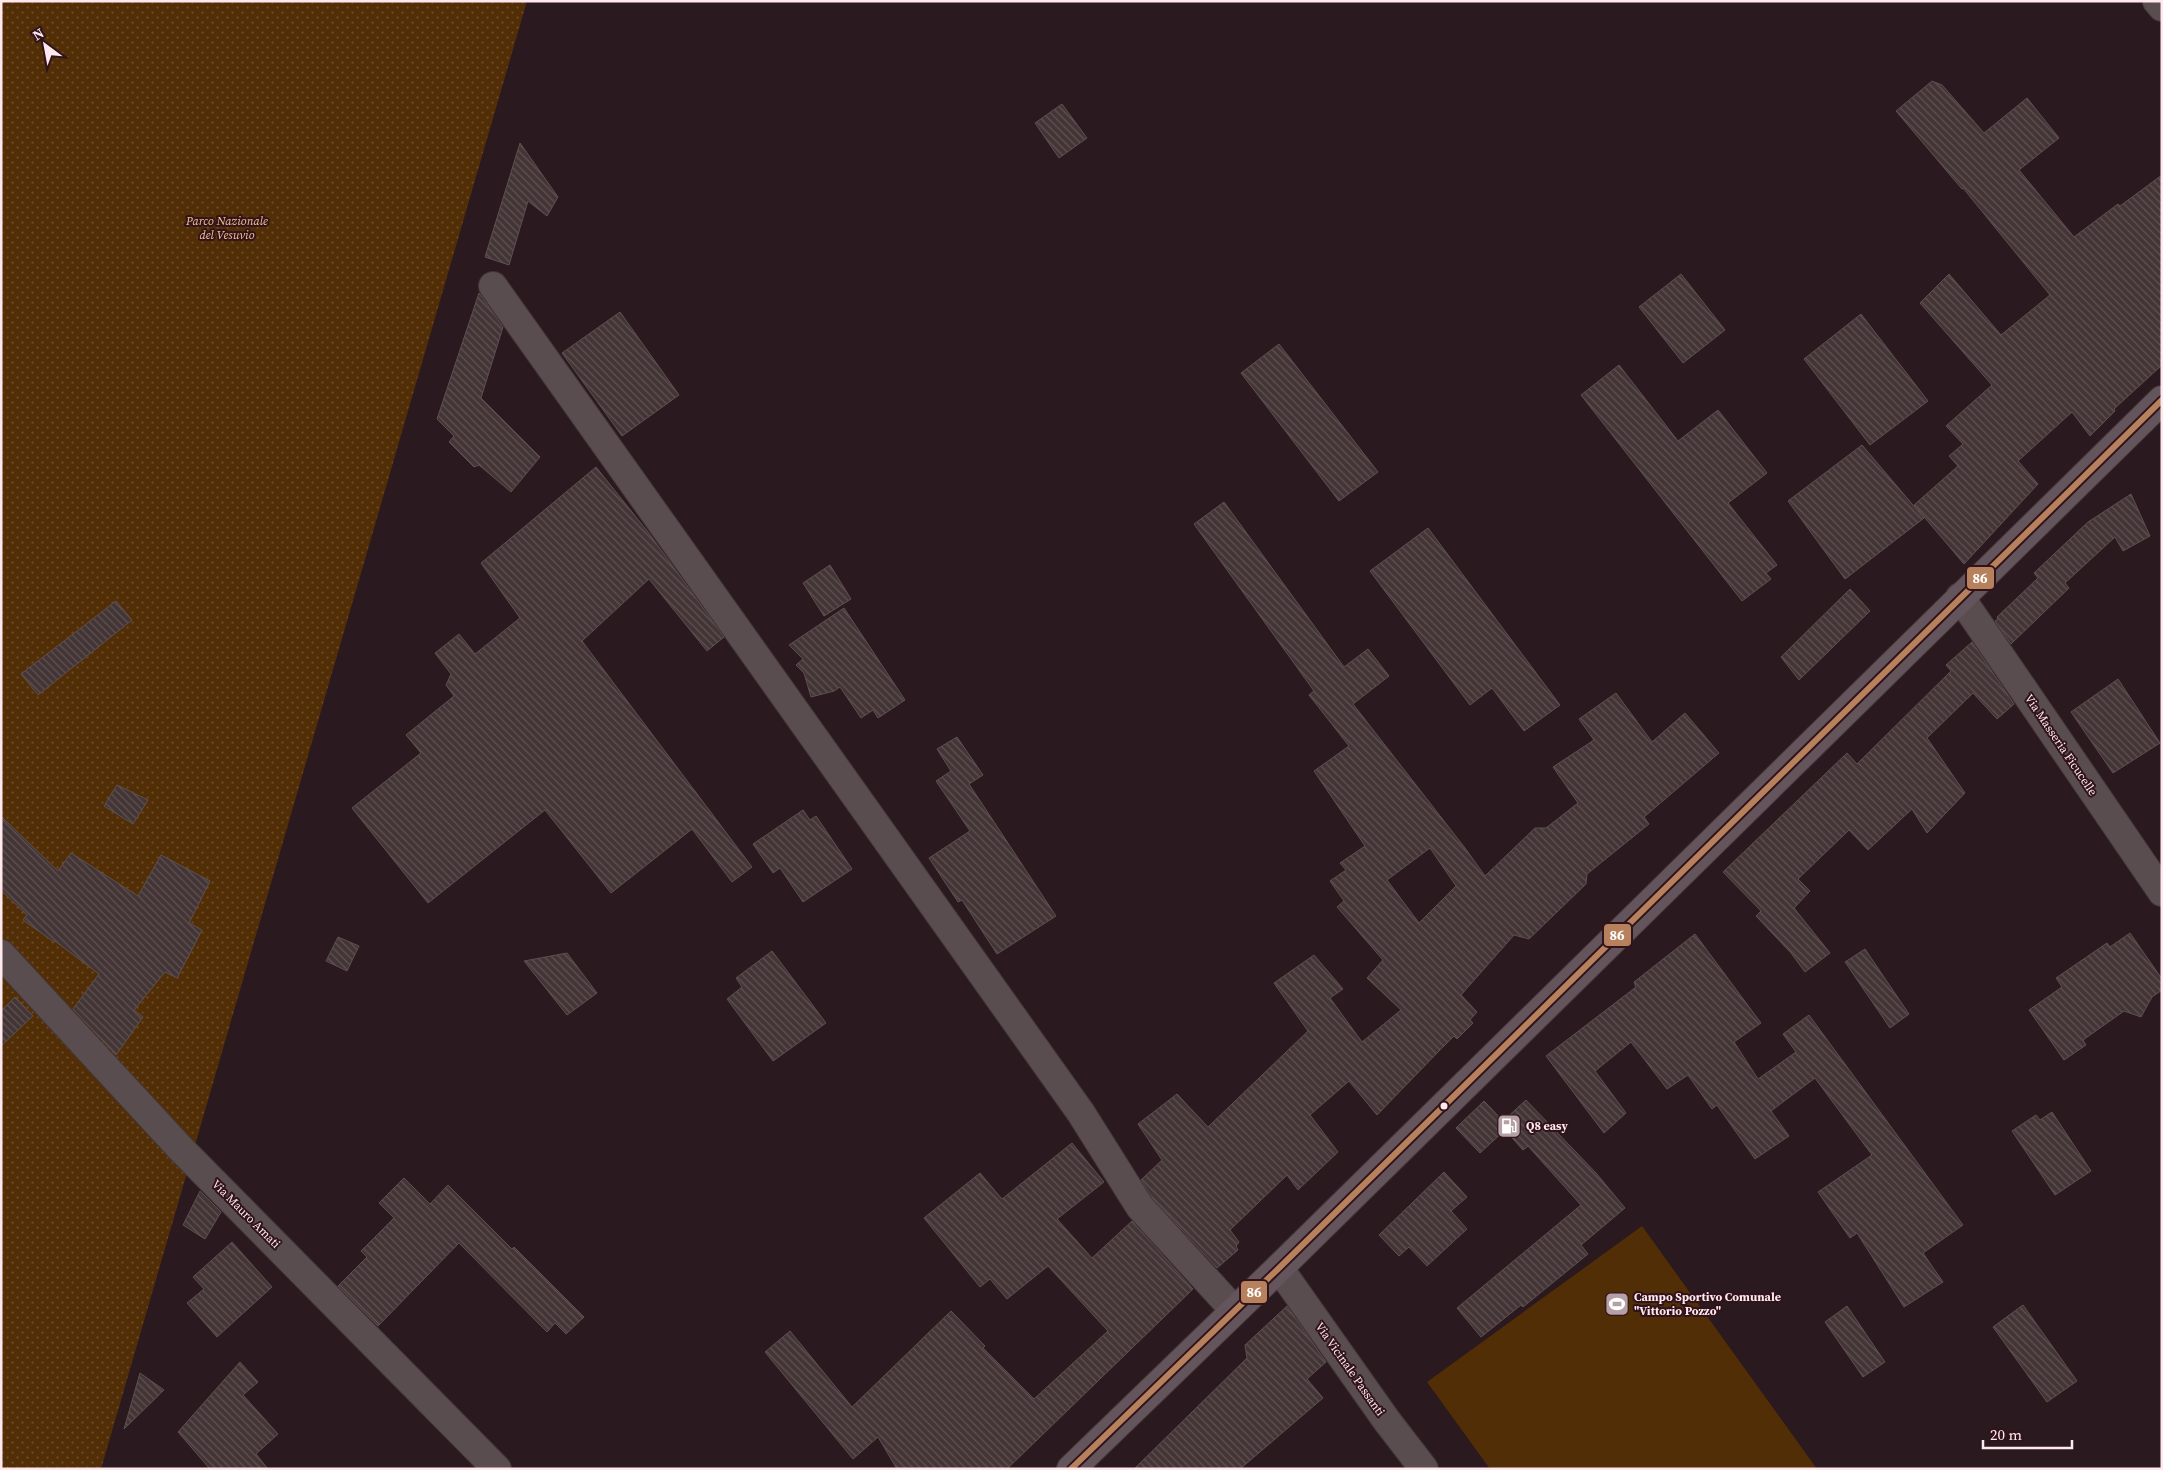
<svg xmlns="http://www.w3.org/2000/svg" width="2163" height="1470" font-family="'Source Serif 4',serif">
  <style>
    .park { fill: url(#park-dots) }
    .garden { fill: #522e06 }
    .building { fill: url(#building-back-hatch); stroke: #5e5051; fill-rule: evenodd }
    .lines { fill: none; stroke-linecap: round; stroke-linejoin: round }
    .minor-casing { stroke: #44373a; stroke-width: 30 }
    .major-casing { stroke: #44373a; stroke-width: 30 }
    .minor { stroke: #594d50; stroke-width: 28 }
    .major { stroke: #63555b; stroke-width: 28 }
    .bus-1-casing { stroke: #30131b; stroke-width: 10 }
    .bus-1 { stroke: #b6815c; stroke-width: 6 }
    .bus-dot { fill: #ffe9ee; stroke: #30131b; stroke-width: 2 }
    .labels { text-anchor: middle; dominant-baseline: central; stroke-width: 4; stroke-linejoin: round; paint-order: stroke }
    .park-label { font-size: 12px; font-style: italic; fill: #f9c391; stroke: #30131b }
    .street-label { font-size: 12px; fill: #ffe9ee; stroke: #30131b }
    .poi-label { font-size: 12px; font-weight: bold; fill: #ffe9ee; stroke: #30131b; text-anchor: start }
    .line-badge { stroke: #30131b; stroke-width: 2 }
    .badge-label { font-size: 14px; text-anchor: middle; font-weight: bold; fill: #fff }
  </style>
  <defs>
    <pattern id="park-dots" width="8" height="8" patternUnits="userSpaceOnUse" patternTransform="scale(1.25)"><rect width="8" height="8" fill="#522e06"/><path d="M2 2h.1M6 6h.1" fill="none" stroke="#6c4c2b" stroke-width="1.8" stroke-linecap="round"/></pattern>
    <pattern id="building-back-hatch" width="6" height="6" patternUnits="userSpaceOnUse" patternTransform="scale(1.25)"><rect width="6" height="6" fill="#433536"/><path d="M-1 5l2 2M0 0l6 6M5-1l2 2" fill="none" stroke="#5f5253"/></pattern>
  </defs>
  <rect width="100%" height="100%" fill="#2a191e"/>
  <path class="park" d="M1,1H527L101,1469H1Z"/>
  <path class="garden" d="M1642,1226L1817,1469H1490L1427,1382Z"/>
  <path class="building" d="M1932,81L1942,85L1984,133L2027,98L2059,138L2019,170L2074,237L2118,204L2120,206L2162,175V365L2114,409L2115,411L2090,436L2072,412L2018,461L2038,484L1964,564L1914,505L1958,466L1949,456L1963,444L1946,426L1992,385L1920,303L1949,274L2001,335L2050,295L1963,188L1962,189L1896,111Z
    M1062,104L1087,138L1059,158L1035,123Z
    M520,143L558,197L547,216L528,201L509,265L485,257Z
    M1681,274L1725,330L1683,363L1639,307Z
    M479,293L503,327L481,398L540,457L511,492L479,465L474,467L449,442L454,436L437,419Z
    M620,312L679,395L622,436L562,353Z
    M1861,314L1928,401L1870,445L1804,359Z
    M1279,344L1378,472L1339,501L1241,373Z
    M1619,365L1678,441L1718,410L1767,473L1728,503L1777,565L1766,573L1771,579L1742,601L1581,395Z
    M1862,445L1924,518L1845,579L1788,501Z
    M596,467L648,532L724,637L707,651L649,579L582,641L752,867L732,882L692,829L611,893L545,810L428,903L352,808L421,753L406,735L454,696L446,685L451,674L435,653L459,634L475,654L520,618L481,563Z
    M2131,494L2150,536L2123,551L2115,537L2065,583L2069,588L2011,644L1995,621L1998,619L1997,617L2038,578L2034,573L2088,522Z
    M1224,502L1344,667L1368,649L1389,676L1353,704L1465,848L1485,876L1535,828H1546L1578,803L1553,767L1594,740L1579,719L1616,693L1652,742L1685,713L1719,753L1644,817L1649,824L1587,874L1586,884L1529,939L1514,935L1461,995L1477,1012L1470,1020L1473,1023L1457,1039L1454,1036L1439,1051L1377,1115L1349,1081L1310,1115L1338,1152L1298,1190L1287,1175L1230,1230L1239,1242L1236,1246L1238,1250L1217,1268L1152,1198L1141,1180L1162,1160L1138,1124L1177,1094L1208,1127L1308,1031L1274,983L1314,955L1343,989L1330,998L1362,1042L1401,1010L1367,978L1383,960L1337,907L1344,901L1330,881L1346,870L1340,863L1365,846L1314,771L1349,746L1309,695L1314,691L1194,524ZM1430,848L1456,886L1419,923L1387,880Z
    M1428,528L1560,705L1524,731L1492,688L1470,705L1370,571Z
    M830,565L851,599L824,616L803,583Z
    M1850,589L1870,611L1799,680L1781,657Z
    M116,601L132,620L38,695L21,674Z
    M844,608L905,700L878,718L873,710L861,718L840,687L834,691L811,697L804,673L796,665L803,659L789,645Z
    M1972,642L2014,704L1997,719L1973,693L1927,738L1965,793L1927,833L1912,809L1868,850L1849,830L1798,879L1810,891L1794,908L1830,953L1805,972L1791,953L1756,916L1761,911L1723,872L1847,753L1857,764L1951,671L1946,665Z
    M2118,679L2160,743L2113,773L2071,712Z
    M957,737L983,775L969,784L1056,916L997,954L962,900L958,902L929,858L970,831L936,781L951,771L937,749Z
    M117,785L148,800L133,824L104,806Z
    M803,810L810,820L816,816L852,869L803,902L780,868L773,873L753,844Z
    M1,816L58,871L71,853L138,896L161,855L210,881L189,923L202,930L177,978L165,972L134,1010L143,1017L116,1055L73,1009L99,974L55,941L54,942L23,920L27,915L1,890Z
    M2130,933L2162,979V990L2152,997L2141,1017L2124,1011L2083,1040L2086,1045L2064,1060L2029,1010L2062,987L2056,978L2107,943L2110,947Z
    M1695,934L1761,1023L1734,1042L1758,1079L1796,1052L1783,1034L1809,1015L1963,1225L1923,1253L1943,1282L1904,1307L1857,1233L1850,1238L1818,1192L1872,1155L1815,1078L1771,1111L1789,1136L1755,1159L1717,1105L1712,1109L1688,1075L1667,1089L1631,1042L1595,1071L1626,1113L1604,1133L1546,1056L1636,987L1634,982Z
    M338,937L359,946L347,971L326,961Z
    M1865,949L1909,1014L1890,1028L1845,962Z
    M772,951L826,1023L773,1061L727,999L742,987L736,978Z
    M567,953L597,993L567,1015L524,961Z
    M15,997L33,1016L1,1046V1011Z
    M1526,1100L1596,1173L1625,1208L1581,1245L1588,1254L1523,1307L1521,1305L1481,1337L1457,1308L1581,1205L1528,1146L1523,1150L1505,1130L1480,1153L1456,1128L1484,1101L1503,1121Z
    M2052,1112L2091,1171L2055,1195L2012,1131L2036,1115L2040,1120Z
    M1072,1143L1104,1182L1057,1219L1092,1258L1132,1221L1193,1289L1007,1469H897L878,1437L853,1459L765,1352L790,1331L852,1407L951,1311L985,1346L983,1348L1034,1399L1108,1331L1048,1266L1007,1299L990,1279L980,1287L924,1218L980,1173L1002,1199Z
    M1444,1172L1467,1197L1451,1211L1467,1229L1427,1266L1409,1247L1399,1256L1379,1235Z
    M404,1178L430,1204L448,1185L512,1249L514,1247L584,1317L566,1334L555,1323L547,1332L459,1243L378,1326L338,1286L367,1257L361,1251L394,1218L379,1203Z
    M200,1191L221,1212L205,1239L183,1225Z
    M232,1242L272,1287L217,1337L187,1303L204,1289L193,1277Z
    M2023,1305L2077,1381L2047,1402L1993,1327Z
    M1287,1306L1326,1362L1307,1379L1323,1398L1240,1469H1134L1247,1358L1245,1345Z
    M1847,1306L1885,1362L1863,1377L1825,1322Z
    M240,1362L258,1382L243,1395L278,1434L256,1454L268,1469H210L178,1432Z
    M140,1373L164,1390L124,1429Z"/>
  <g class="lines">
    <g class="minor-casing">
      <path id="minor" d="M2157,1L2162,7
        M493,286L1081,1113L1140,1207L1234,1310
        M1960,597L2162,892
        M1,954L181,1149L497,1469
        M1279,1268L1387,1421L1424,1469"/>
    </g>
    <g class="major-casing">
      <path id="major" d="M1071,1469L1279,1268L2162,400"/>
    </g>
    <use href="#minor" class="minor"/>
    <use href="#major" class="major"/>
    <g class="bus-1-casing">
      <path id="bus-1" d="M1071,1469L1279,1268L2162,400"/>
    </g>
    <use href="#bus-1" class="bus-1"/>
  </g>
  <defs>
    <g id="fuel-square" transform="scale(1.25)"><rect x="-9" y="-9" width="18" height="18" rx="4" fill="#b4a0a5" stroke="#30131b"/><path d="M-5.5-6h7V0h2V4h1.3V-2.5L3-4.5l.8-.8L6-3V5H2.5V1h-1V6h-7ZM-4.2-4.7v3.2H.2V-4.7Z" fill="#fff"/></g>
    <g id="stadium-square" transform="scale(1.25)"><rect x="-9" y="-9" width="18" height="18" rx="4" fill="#b4a0a5" stroke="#30131b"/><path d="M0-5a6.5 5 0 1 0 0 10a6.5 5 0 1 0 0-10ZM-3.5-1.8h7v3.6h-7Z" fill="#fff"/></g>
  </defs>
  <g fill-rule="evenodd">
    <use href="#fuel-square" x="1509" y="1126"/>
    <use href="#stadium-square" x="1617" y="1304"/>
  </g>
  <circle class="bus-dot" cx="1444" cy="1106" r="4.5"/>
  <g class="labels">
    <g class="park-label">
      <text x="227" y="221">Parco Nazionale<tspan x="227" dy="14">del Vesuvio</tspan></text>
    </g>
    <g class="street-label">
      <text transform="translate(2061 745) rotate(56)">Via Masseria Ficucelle</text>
      <text transform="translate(246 1214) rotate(45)">Via Mauro Amati</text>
      <text transform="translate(1350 1369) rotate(55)">Via Vicinale Passanti</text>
    </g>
    <g class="poi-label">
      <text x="1526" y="1126">Q8 easy</text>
      <text x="1634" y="1297">Campo Sportivo Comunale<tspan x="1634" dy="14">"Vittorio Pozzo"</tspan></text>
    </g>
  </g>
  <g class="line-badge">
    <rect x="1966" y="566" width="29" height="24" rx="5" fill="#b6815c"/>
    <rect x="1603" y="923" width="29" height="24" rx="5" fill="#b6815c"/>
    <rect x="1240" y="1280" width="28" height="24" rx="5" fill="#b6815c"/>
  </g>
  <g class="badge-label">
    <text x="1980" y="583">86</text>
    <text x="1617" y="940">86</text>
    <text x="1254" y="1297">86</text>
  </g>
  <rect width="2163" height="1470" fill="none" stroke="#ffe9ee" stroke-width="5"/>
  <g transform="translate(45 45) rotate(328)" stroke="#30131b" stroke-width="4" paint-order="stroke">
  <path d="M0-4L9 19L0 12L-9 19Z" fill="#ffe9ee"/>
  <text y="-8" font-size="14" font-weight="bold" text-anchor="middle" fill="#ffe9ee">N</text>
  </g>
  <path d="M1983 1440v8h89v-8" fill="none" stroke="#ffe9ee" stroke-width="2.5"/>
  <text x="1990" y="1440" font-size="15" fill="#ffe9ee" stroke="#30131b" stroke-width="4" paint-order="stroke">20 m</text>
</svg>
